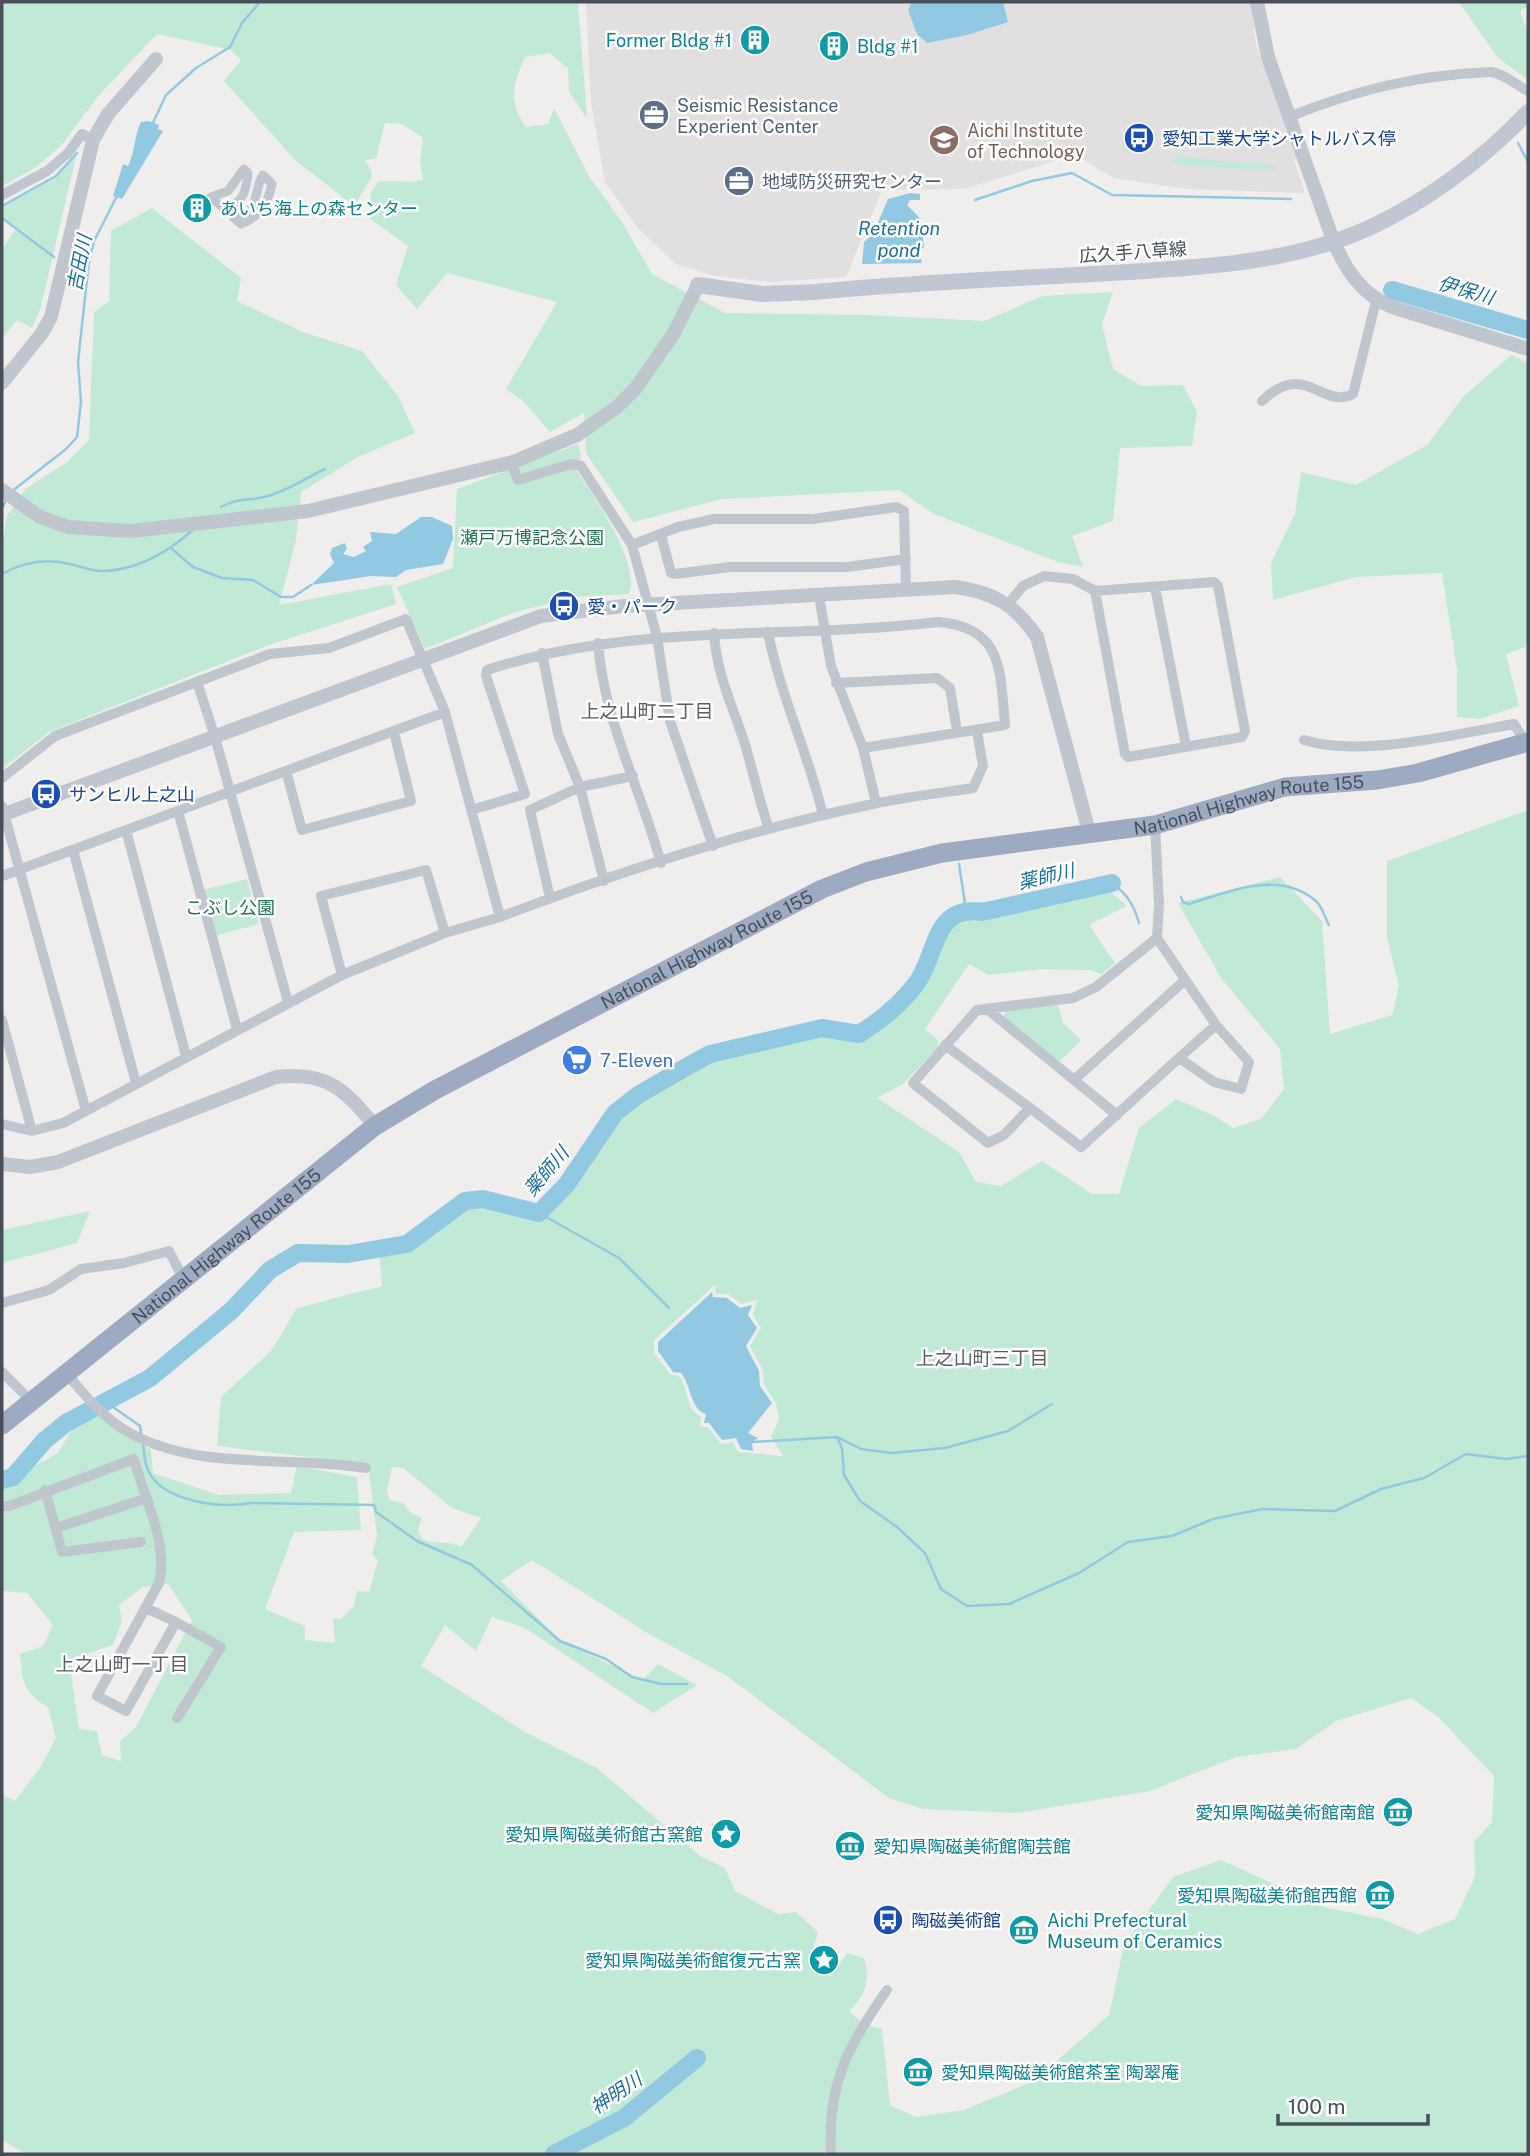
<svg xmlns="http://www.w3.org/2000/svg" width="1530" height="2156" font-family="'Public Sans','Noto Sans JP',sans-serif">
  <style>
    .education { fill: #e1dfdf }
    .green { fill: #c0ead5; fill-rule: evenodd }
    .water { fill: #91c9e3 }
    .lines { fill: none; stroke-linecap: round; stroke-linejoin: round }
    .stream { stroke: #91c9e3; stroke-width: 2.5 }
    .river { stroke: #91c9e3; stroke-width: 18 }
    .pedestrian { stroke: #c0c6ce; stroke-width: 9 }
    .minor { stroke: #c0c6ce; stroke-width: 10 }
    .tertiary { stroke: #c0c6ce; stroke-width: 14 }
    .secondary { stroke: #c0c7d3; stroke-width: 16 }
    .trunk { stroke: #9daac1; stroke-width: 19 }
    .labels { text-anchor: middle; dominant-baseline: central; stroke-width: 5; stroke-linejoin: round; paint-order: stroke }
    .culture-label { font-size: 18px; fill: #0d838f; stroke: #fff; text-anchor: end }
    .service-label { font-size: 18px; fill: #4e5e75; stroke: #fff; text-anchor: start }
    .education-label { font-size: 18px; fill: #785e54; stroke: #fff; text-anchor: start }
    .transit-label { font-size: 18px; fill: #164399; stroke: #fff; text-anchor: start }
    .street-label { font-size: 18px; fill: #484f59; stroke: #fff }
    .park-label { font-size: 18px; fill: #207352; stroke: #fff }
    .shop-label { font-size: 18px; fill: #366cbe; stroke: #fff; text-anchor: start }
    .water-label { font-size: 19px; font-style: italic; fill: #1a7199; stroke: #fff }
    .neighbourhood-label { font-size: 19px; fill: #5b5d62; stroke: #fff }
  </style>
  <rect width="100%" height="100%" fill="#f0eeed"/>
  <path class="education" d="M586,2H1251L1256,44L1297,158L1294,160L1305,193L1187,189L1114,178L1075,155L964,189L882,190L846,277L771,282L714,276L676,264L637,227L605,182L591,102Z"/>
  <path class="green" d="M2,2H578L587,118L569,92L568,68L549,53L525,57C513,84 508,102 526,127L548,124L554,108L589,176L622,222L652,274L725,313L866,315L985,321L1042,296L1113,292L1102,325L1113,369L1141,386L1183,385L1197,412L1192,446L1120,448L1113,521L1072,536L1083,567L1058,562L934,514L899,490L723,499L633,522L586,453L584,413L550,432L523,401L506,389L557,302L447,273L417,309L396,285L408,246L369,218L371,193L378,182C395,179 408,184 423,180L420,162L423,138L402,124L385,123L376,159L365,160L372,172L371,178L354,206L295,160L224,81L241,60L231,50L157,34L99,95L60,147L35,168L2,186Z
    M1459,2H1528V6L1520,12L1528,31V80L1497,57Z
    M77,153L40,310L32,328L17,320L2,338V249L16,229L2,218V206L56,176Z
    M1178,153L1189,158L1273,165L1276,170L1184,166L1174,162Z
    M152,208L241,278L237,301L303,332L362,351L398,396L415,433L358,457L301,492L296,540L279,605L391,584L396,604L266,646L49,732L2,769V549L7,516L25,489L67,462L89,440L94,312L109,301L111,231Z
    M1511,355L1528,363V646L1506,654L1519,706L1480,719L1457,717V670L1442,573L1356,577L1273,600L1271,563L1295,514L1301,472L1356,485L1427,445L1464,396Z
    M578,444L581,456L576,470C594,497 641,562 629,594L576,597L515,612L425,649L397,587L453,568L457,489Z
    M1528,810V2154H26L2,2140V1795L15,1801L40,1768L56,1738L48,1707C25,1696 21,1679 20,1654L43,1646L53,1625L27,1593L2,1591V1483L58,1453L86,1406L116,1430L151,1450L153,1473L219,1495L291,1493L297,1466L357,1477L361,1530L294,1532L265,1609L305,1626V1640L335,1643L333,1619H341L354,1606L357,1591L369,1592L378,1561L372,1554L377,1536L368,1464L217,1446L221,1397L271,1351L297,1308L382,1286L378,1240L401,1237L453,1199L539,1217L570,1191L615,1122L637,1101L710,1061L734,1054L820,1032L858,1039L887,1022L927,974L948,926L968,902L993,903L1010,911L1107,889L1127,906L1089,925L1115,963L1102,974L1089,970L1041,969L989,975L969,964L925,1029L938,1040L939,1046L903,1084L877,1098L959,1152L976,1182L1001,1186L1042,1161L1092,1194H1119L1139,1128L1176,1099L1213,1115L1233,1128L1261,1119L1284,1089L1280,1049L1221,978L1178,903L1280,877L1322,921L1330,1034L1392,1015L1399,987L1387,937V861ZM715,1285L716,1294H728L741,1304L757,1300L753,1315L761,1328L750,1346L763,1370L764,1385L776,1403L779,1419L771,1437L783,1456L738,1452L733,1442L721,1444L708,1427H700L701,1416C686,1411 689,1389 679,1376L671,1375L654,1353V1340ZM392,1467L403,1468L452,1508L481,1518L461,1547C447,1539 440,1547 421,1538L418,1529L422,1518L411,1513L403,1503L390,1500L387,1491ZM532,1560L649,1634L727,1676L889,1798L923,1809L1018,1813L1150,1791L1236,1757L1296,1749L1336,1721L1411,1698L1438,1717L1494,1776L1492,1822L1474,1842L1475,1877L1455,1919L1418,1934L1382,1919L1324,1907L1221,1860L1173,1877L1124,1945L1109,2015L1034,2081L964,2110L916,2117L890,2105L882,2029L863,2024L849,2011C866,1994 871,1981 864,1958L847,1953L831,1976L809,1964L818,1932L796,1912L778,1914L735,1891L725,1868L700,1856L597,1768L525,1732L421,1666L445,1625L476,1651L492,1617L525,1628L653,1713L697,1685L658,1664L643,1680L561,1641L501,1581ZM168,1584L192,1620L136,1727L120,1741L121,1761L102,1755L97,1731L79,1729L71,1673L73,1658L113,1645L122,1621L119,1605L143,1587Z
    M247,879L259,924L214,936L202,890Z
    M1058,1005L1063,1023L1081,1040L1059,1062L1003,1019L1005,1011Z
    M90,1211L77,1243L2,1263V1230Z"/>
  <path class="water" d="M912,2H1003L1008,22L967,35L927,43L917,34L908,10Z
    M148,121L159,125L158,129L163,131L122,199L113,196L123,164L128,166C135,152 134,136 141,122Z
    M910,193L920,194V200H910L907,205L921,219L924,247L919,253L922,263L862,264L864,242L873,234L888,199Z
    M421,517H432L452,526L453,539L443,564L406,570L396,577L371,576L311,585L334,563L330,554L332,548L345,543L347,549L343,554L354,557L366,551L363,547L372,541L370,532L396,534Z
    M712,1292L713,1297L727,1298L740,1308L752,1305L748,1315L757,1328L746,1346L759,1371L760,1386L772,1403L748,1433L758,1438L752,1442L753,1451L741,1449L736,1438L722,1440L709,1423H704L706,1414C690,1409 691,1385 681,1373L673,1372L658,1351V1342Z"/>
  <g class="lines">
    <path class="stream" d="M152,125L166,95L196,68L230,47L242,23L260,2
      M1518,143L1528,162
      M975,200L1032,181L1072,173L1112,195L1291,199
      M2,206L56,176L77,153
      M2,218L54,257
      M11,492L66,449L77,437L81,402L78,362L89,261L94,241L118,194
      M221,507C241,496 254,502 274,494C292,488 308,477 325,469
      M2,509L6,500
      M172,549L193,567L222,578L253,580L281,597H293L311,585
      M2,574C23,562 46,558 70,564C80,566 91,571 101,571C137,571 168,552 193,530
      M959,864L966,910
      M1112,883C1127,894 1134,905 1139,923
      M1181,897L1183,902L1189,904C1229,892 1279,869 1316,901C1322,906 1325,918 1329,925
      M539,1213L619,1258L669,1308
      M106,1402L140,1426L141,1433
      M837,1437L861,1449L892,1453L945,1448L1008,1431L1052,1404
      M752,1442L837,1437L842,1448L844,1475L860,1501L897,1527L925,1553L941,1589L967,1606L1009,1604L1079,1573L1128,1542L1172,1536L1213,1519L1262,1509L1335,1511L1381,1489L1424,1478L1466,1454L1506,1459L1528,1456
      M143,1443C144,1451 144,1462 148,1470C162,1502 221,1509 251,1503L374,1505L376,1512L417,1541L472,1565L560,1641L606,1659L632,1677L661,1684H687"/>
    <path class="river" d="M1392,290L1528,330
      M2,1480L13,1477L45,1440L66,1423L150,1378L231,1311L270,1270L298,1253L348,1254L407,1244L465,1201L483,1199L539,1213L567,1184L615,1113L638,1095L688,1066L710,1054L822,1028L859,1034C880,1021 900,1005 916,984C938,954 932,905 982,912L1112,883
      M554,2154L624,2118L697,2058"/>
    <path class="pedestrian" d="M244,169L248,173C246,190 244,205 223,208L211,197L228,191Z
      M263,175L272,184C268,203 260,217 241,224L233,217C260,215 253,191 263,175Z"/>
    <path class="minor" d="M1289,117C1355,90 1418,75 1489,72C1500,71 1518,86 1528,91
      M2,195L47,171L68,153L82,134L93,140
      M1262,401C1305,359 1322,410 1353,394L1376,301
      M511,462L518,480L571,464L581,466L632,545L657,637L670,721L713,846
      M661,535L671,573L675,574L730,567H847L906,559
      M632,545L678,527L714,519H813L896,507L904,511L906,589
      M1155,587L1186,746
      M819,596L831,666L863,748L876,803
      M1008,604L1023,586L1044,576L1073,579L1095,591L1214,582L1218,586L1245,731L1242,737L1128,757L1125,754L1095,591
      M768,632C780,695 808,752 823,815
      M714,633C717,675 731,702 744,741C753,771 759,800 769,829
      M598,643C604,721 640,787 661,863
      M542,653L558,734L580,787L604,881
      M197,682L215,737L288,1002
      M836,683L937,678L950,688L957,731
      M1304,740C1361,758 1455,734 1514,724L1526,743
      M286,771L302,830L411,801L394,732
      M2,778L55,736L270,654L329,648L406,619L445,712L500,917L445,933L342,975L63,1123L32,1131L2,1124
      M2,806L86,1111
      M471,810L525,794L486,676L487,670C634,622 787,640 938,622C1004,627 1000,672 1005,725L863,748
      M178,811L237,1029
      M1155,825L1159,904L1157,938L1216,1025L1249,1062L1241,1089L1214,1082L1179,1058L1081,1147L1030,1108L1004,1135L988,1143L913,1083L977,1010L1073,998L1096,987L1157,938
      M126,830L186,1056
      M73,850L136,1083
      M2,876L445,712
      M550,898L530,810L580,787L633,776
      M500,917C621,871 747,830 873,804C906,797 940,793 973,788L983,766L977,731
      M342,975L321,896L426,870L445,933
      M987,1009L1117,1115
      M2,1020L32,1131
      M945,1045L1030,1108
      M1179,1058L1216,1025
      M1075,1079L1184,981
      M2,1303L49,1290L81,1269L124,1263L169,1251L184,1280
      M2,1372L31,1401
      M66,1373C85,1395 103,1418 128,1432C199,1472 289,1455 366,1468
      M45,1490L62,1552L141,1542
      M2,1506H9L134,1459C144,1498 169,1544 159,1583L97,1696L126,1711L176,1622L221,1647L177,1718
      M56,1528L144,1499
      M146,1608L176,1622
      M831,2154C827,2084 848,2046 887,1990"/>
    <path class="tertiary" d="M1257,2L1268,57L1333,240C1345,269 1362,295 1392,307L1528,349
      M2,383L42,333L51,317L93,140L108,114L156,59
      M2,490L40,517L68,527L131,531L308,511L513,462L577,435L617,407L636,388L674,333L698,285
      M2,815L541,616L623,606L955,587C994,592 1015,605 1037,637L1089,832
      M2,1164L30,1167L58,1162L276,1077C327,1071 344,1089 375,1126"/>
    <path class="secondary" d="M698,285L762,294L815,292C909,283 1002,279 1095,274C1186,268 1287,266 1371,227C1430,199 1483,159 1528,112"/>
    <path class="trunk" id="s1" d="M2,1425L375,1126L435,1090L822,889L866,872L942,853L1155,825L1285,787L1377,780L1418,773L1528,742"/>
  </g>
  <defs>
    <g id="building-disc" transform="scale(1.575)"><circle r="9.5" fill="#0f9aa8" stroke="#fff"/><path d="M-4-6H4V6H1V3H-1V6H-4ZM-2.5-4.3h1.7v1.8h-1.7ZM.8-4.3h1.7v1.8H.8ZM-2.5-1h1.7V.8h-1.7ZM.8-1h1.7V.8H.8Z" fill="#fff"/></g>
    <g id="office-disc" transform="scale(1.575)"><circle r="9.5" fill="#5c6f8a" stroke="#fff"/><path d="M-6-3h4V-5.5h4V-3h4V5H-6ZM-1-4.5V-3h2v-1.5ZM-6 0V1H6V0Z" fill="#fff"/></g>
    <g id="bus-disc" transform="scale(1.575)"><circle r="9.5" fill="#1a4fb4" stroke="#fff"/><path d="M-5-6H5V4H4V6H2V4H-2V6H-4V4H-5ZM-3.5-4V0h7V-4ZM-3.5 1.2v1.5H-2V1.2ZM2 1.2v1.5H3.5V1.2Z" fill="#fff"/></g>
    <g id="university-disc" transform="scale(1.575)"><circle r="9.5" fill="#8d6e63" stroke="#fff"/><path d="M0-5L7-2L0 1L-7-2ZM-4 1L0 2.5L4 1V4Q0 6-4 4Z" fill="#fff"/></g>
    <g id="supermarket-disc" transform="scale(1.575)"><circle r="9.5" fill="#3f7fe0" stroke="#fff"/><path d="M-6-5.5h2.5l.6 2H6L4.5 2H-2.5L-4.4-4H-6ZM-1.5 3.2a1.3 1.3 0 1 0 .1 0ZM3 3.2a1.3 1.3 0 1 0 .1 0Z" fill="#fff"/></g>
    <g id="museum-disc" transform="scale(1.575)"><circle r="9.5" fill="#0f9aa8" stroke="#fff"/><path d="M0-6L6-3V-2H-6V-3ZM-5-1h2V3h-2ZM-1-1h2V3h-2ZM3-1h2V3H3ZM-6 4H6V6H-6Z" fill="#fff"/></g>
    <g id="sight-disc" transform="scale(1.575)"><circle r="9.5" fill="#0f9aa8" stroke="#fff"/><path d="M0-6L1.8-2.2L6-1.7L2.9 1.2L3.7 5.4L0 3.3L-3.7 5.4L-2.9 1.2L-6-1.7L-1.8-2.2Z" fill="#fff"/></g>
  </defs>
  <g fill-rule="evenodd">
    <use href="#building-disc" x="755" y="40"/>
    <use href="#building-disc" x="834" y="46"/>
    <use href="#office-disc" x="654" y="115"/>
    <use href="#bus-disc" x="1139" y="138"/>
    <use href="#university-disc" x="944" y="140"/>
    <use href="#office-disc" x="739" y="181"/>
    <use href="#building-disc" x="197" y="208"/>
    <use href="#bus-disc" x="564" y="606"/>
    <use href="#bus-disc" x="46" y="794"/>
    <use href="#supermarket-disc" x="577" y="1060"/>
    <use href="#museum-disc" x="1398" y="1812"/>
    <use href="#sight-disc" x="726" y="1834"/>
    <use href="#museum-disc" x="850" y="1846"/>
    <use href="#museum-disc" x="1380" y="1895"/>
    <use href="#bus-disc" x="888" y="1920"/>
    <use href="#museum-disc" x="1024" y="1930"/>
    <use href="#sight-disc" x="824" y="1960"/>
    <use href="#museum-disc" x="918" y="2072"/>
  </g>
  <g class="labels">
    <g class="culture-label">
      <text x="732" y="40">Former Bldg #1</text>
      <text x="857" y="46" text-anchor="start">Bldg #1</text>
      <text x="220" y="208" text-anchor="start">あいち海上の森センター</text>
      <text x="1375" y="1812">愛知県陶磁美術館南館</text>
      <text x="703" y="1834">愛知県陶磁美術館古窯館</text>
      <text x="873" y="1846" text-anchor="start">愛知県陶磁美術館陶芸館</text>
      <text x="1357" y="1895">愛知県陶磁美術館西館</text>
      <text x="1047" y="1920" text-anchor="start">Aichi Prefectural<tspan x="1047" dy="21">Museum of Ceramics</tspan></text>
      <text x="801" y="1960">愛知県陶磁美術館復元古窯</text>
      <text x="941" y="2072" text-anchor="start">愛知県陶磁美術館茶室 陶翠庵</text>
    </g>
    <g class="service-label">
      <text x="677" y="105">Seismic Resistance<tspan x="677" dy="21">Experient Center</tspan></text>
      <text x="762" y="181">地域防災研究センター</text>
    </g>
    <g class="education-label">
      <text x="967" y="130">Aichi Institute<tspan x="967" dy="21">of Technology</tspan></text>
    </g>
    <g class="transit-label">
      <text x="1162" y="138">愛知工業大学シャトルバス停</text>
      <text x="587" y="606">愛・パーク</text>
      <text x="69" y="794">サンヒル上之山</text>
      <text x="911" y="1920">陶磁美術館</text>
    </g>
    <g class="street-label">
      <text transform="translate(1133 252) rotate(-4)">広久手八草線</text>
      <text stroke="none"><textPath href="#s1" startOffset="1421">National Highway Route 155</textPath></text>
      <text stroke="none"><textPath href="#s1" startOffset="854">National Highway Route 155</textPath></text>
      <text stroke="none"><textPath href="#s1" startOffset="287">National Highway Route 155</textPath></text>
    </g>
    <g class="park-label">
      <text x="532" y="537">瀬戸万博記念公園</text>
      <text x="230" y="907">こぶし公園</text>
    </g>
    <g class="shop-label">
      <text x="600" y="1060">7-Eleven</text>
    </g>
    <g class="water-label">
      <text x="899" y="228">Retention<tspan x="899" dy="22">pond</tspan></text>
      <text transform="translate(79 263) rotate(-79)">吉田川</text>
      <text transform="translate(1466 290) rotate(16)">伊保川</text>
      <text transform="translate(1046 876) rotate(-13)">薬師川</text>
      <text transform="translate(546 1171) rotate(-50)">薬師川</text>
      <text transform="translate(616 2093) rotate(-34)">神明川</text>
    </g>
    <g class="neighbourhood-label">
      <text x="647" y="711">上之山町二丁目</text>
      <text x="982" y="1358">上之山町三丁目</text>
      <text x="122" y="1664">上之山町一丁目</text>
    </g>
  </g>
  <rect width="1530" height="2156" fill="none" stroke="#484f59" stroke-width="7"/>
  <path d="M1278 2114v10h150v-10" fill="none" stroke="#484f59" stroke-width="3.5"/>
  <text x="1288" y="2114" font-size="21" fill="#484f59" stroke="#ffffff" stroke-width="5" paint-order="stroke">100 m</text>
</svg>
